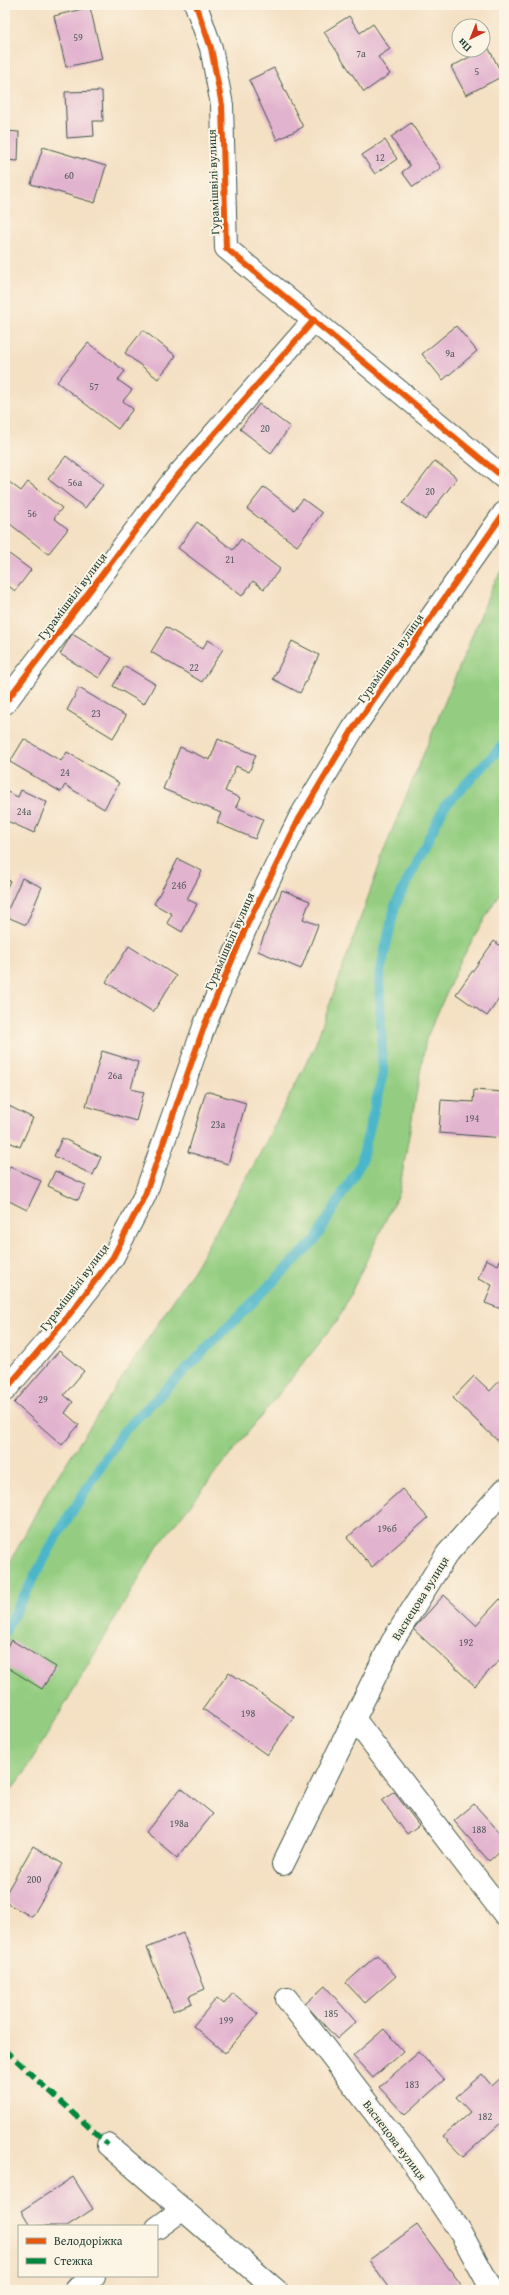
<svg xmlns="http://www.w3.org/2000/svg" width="509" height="2295" font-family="'Gentium Book Plus',serif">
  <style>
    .green { fill: #94cd81; stroke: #5a855a }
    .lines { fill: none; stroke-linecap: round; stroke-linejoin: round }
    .stream { stroke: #4cb6c9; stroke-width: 10 }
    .building { fill: #e2b3cf }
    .minor-casing { stroke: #3f5549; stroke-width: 24 }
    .minor { stroke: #fff; stroke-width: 22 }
    .quiet { stroke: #00873e; stroke-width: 5; stroke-dasharray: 10 5; stroke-linecap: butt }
    .cycleway-casing { stroke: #fcf5e5; stroke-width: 8 }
    .cycleway { stroke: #e8590c; stroke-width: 6 }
    .labels { text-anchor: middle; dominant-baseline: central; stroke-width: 4; stroke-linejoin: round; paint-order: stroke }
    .number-label { font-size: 10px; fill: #505a5b }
    .street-label { font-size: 12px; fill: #1f3d34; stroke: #fcf5e5 }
  </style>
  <rect width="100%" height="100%" fill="#fcf5e5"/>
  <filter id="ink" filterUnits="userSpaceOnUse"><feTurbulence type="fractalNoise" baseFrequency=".025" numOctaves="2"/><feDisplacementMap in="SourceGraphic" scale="8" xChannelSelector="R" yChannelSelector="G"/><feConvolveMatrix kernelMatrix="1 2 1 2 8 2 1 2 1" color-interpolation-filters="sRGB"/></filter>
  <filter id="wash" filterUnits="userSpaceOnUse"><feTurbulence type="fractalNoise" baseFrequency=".012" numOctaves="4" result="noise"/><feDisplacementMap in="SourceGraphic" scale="16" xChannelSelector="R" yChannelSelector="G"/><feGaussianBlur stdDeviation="0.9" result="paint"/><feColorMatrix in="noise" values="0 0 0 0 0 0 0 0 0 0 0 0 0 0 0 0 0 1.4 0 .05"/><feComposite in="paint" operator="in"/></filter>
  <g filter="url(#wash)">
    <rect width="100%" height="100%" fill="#f4e0c3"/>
    <path class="green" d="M504,568V885L460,962L426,1039L399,1192L338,1320L159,1544L24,1774L5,1798V1572L47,1492L194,1269L255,1163L314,1048L391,833L493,585Z"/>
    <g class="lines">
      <path class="stream" d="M5,1631L56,1537L122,1433L315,1240L361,1163L383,1073L379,977L395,906L444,807L504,744"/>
    </g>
    <g id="blocks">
      <path class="building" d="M59,5H72V6L59,8Z
        M90,7L102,59L66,67L54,16Z
        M349,16L360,33L373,24L390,49L378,57L390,74L364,92L324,32Z
        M488,47L503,76L466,95L451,67Z
        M274,68L303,127L277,140L249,80Z
        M102,91L103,121H93L94,136L67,138L65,92Z
        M411,123L441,168L413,187L402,172L410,166L391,137Z
        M5,131L19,132L18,161L5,160Z
        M385,140L397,159L375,174L362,155Z
        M43,147L106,166L95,203L31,184Z
        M456,326L477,351L443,380L422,354Z
        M143,330L176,356L158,379L125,353Z
        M88,343L125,371L118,380L132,390L123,401L133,409L118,429L57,382Z
        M259,404L290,427L271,453L240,429Z
        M66,456L103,485L85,508L48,479Z
        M435,461L457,478L425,520L403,503Z
        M5,479L21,491L28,482L62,508L54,518L68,529L48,554L5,520Z
        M264,487L294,510L303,499L322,513L297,546L247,509Z
        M197,522L233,550L241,539L280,569L264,589L253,581L242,596L178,548Z
        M5,551L31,570L15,591L5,583Z
        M166,627L202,649L208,640L223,649L202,682L151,652Z
        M72,634L112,658L99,678L60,654Z
        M292,641L319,655L300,693L273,679Z
        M125,666L155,684L144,704L113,686Z
        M79,688L126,716L113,738L67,710Z
        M24,739L61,761L67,752L119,783L104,809L65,785L61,792L10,762Z
        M218,739L256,755L249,772L236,766L225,791L240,798L236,807L263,819L255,839L217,823L221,813L163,789L180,747L210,760Z
        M21,790L47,802L34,833L5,820V791L18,797Z
        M178,859L202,871L187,899L197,904L182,932L167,923L172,914L154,904Z
        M22,878L42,887L26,925L5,916Z
        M5,879L10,881L5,892Z
        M282,890L310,901L303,919L318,925L301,969L258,951Z
        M494,941L504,949V992L487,1016L456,994Z
        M129,946L176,976L153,1012L106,982Z
        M102,1051L138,1062L131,1089L144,1092L136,1121L86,1106Z
        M474,1090L504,1092V1138L439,1133L441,1100L473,1102Z
        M206,1091L246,1103L228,1164L188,1152Z
        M5,1104L33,1118L20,1147L5,1140Z
        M62,1138L101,1157L93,1175L54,1156Z
        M10,1166L41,1181L27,1210L5,1199V1177Z
        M55,1171L86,1185L78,1200L48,1186Z
        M504,1251V1310L485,1303L492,1285L478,1279L486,1259L498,1265Z
        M59,1351L84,1371L64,1395L73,1402L65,1413L79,1425L62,1445L14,1403Z
        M474,1376L490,1391L504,1376L503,1446L453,1398Z
        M402,1489L428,1518L372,1567L347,1538Z
        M444,1595L476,1625L500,1599L504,1603V1655L475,1686L413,1629Z
        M11,1640L56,1667L42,1689L5,1666V1650Z
        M229,1672L294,1717L267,1755L203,1709Z
        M181,1788L213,1814L177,1858L146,1832Z
        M394,1792L419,1825L407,1834L382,1801Z
        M474,1804L504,1837V1847L489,1861L454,1821Z
        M33,1846L63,1864L32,1917L5,1902V1895Z
        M183,1933L205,1989L189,1996L192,2003L173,2011L147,1948Z
        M377,1955L396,1976L365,2003L346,1983Z
        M325,1986L356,2022L337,2039L305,2004Z
        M233,1993L258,2014L225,2053L193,2026L217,1998L224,2004Z
        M384,2029L403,2051L373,2078L353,2056Z
        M419,2052L444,2080L405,2115L379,2087Z
        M482,2074L492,2086L504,2075V2120L463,2157L443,2136L470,2112L456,2097Z
        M73,2177L93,2209L67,2226H30L21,2211Z
        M417,2225L465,2290H390L369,2260Z"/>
    </g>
  </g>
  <g filter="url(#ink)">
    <use href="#blocks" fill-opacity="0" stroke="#3f5549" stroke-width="1"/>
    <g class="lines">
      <g class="minor-casing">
        <path id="minor" d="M196,5L211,48L222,105L226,248L504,478
          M5,703L172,482L314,320
          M5,1390L66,1319L113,1257L145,1195L205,1024L247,925L299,819L353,729L504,513
          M355,1720L504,1914
          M283,1864L392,1642L447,1554L504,1490
          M287,1999L412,2161L462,2235L492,2290
          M108,2145L276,2290
          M157,2228L183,2209
          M75,2290L94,2276"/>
      </g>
      <use href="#minor" class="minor"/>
      <path class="quiet" d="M5,2050L108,2145"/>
      <g class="cycleway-casing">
        <path id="cycleway" d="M196,5L211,48L222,105L226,248L504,478
          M5,703L172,482L314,320
          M5,1390L66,1319L113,1257L145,1195L205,1024L247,925L299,819L353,729L504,513"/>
      </g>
      <use href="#cycleway" class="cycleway"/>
    </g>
  </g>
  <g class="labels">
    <g class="number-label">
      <text x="78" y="37">59</text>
      <text x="361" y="53">7а</text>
      <text x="477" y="71">5</text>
      <text x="380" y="157">12</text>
      <text x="69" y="175">60</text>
      <text x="450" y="353">9а</text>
      <text x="94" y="386">57</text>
      <text x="265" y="428">20</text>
      <text x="75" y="482">56а</text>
      <text x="430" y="491">20</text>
      <text x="32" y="513">56</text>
      <text x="230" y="559">21</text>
      <text x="194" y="667">22</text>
      <text x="96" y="713">23</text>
      <text x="65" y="772">24</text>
      <text x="24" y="811">24а</text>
      <text x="179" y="885">24б</text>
      <text x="115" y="1075">26а</text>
      <text x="472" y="1118">194</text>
      <text x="218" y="1124">23а</text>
      <text x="43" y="1399">29</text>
      <text x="387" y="1528">196б</text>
      <text x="466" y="1642">192</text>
      <text x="248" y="1713">198</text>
      <text x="179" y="1823">198а</text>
      <text x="479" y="1829">188</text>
      <text x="34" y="1879">200</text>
      <text x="331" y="2013">185</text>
      <text x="226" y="2020">199</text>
      <text x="412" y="2084">183</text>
      <text x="485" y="2116">182</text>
    </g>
    <g class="street-label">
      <text transform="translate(213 182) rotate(-92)">Гурамішвілі вулиця</text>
      <text transform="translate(72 596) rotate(-53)">Гурамішвілі вулиця</text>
      <text transform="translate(390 658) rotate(-55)">Гурамішвілі вулиця</text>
      <text transform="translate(229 941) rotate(-66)">Гурамішвілі вулиця</text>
      <text transform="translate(74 1287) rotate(-53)">Гурамішвілі вулиця</text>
      <text transform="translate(420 1598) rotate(-58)">Васнецова вулиця</text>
      <text transform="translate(395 2140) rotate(53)">Васнецова вулиця</text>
    </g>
  </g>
  <rect width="509" height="2295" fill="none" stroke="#fcf5e5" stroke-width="20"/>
  <rect x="18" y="2225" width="140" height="52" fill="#fcf5e5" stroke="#a4ab9e"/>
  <rect x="26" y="2238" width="20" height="6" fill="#e8590c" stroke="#a4ab9e"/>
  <text x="54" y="2245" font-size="12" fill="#1f3d34">Велодоріжка</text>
  <rect x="26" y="2258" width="20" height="6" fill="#00873e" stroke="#a4ab9e"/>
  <text x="54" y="2265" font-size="12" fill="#1f3d34">Стежка</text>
  <g transform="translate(471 38) rotate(223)"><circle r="19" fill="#fcf5e5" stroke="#a4ab9e"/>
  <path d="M0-3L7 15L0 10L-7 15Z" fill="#c8321e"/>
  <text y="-6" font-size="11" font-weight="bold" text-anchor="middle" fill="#1f3d34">Пн</text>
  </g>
</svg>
